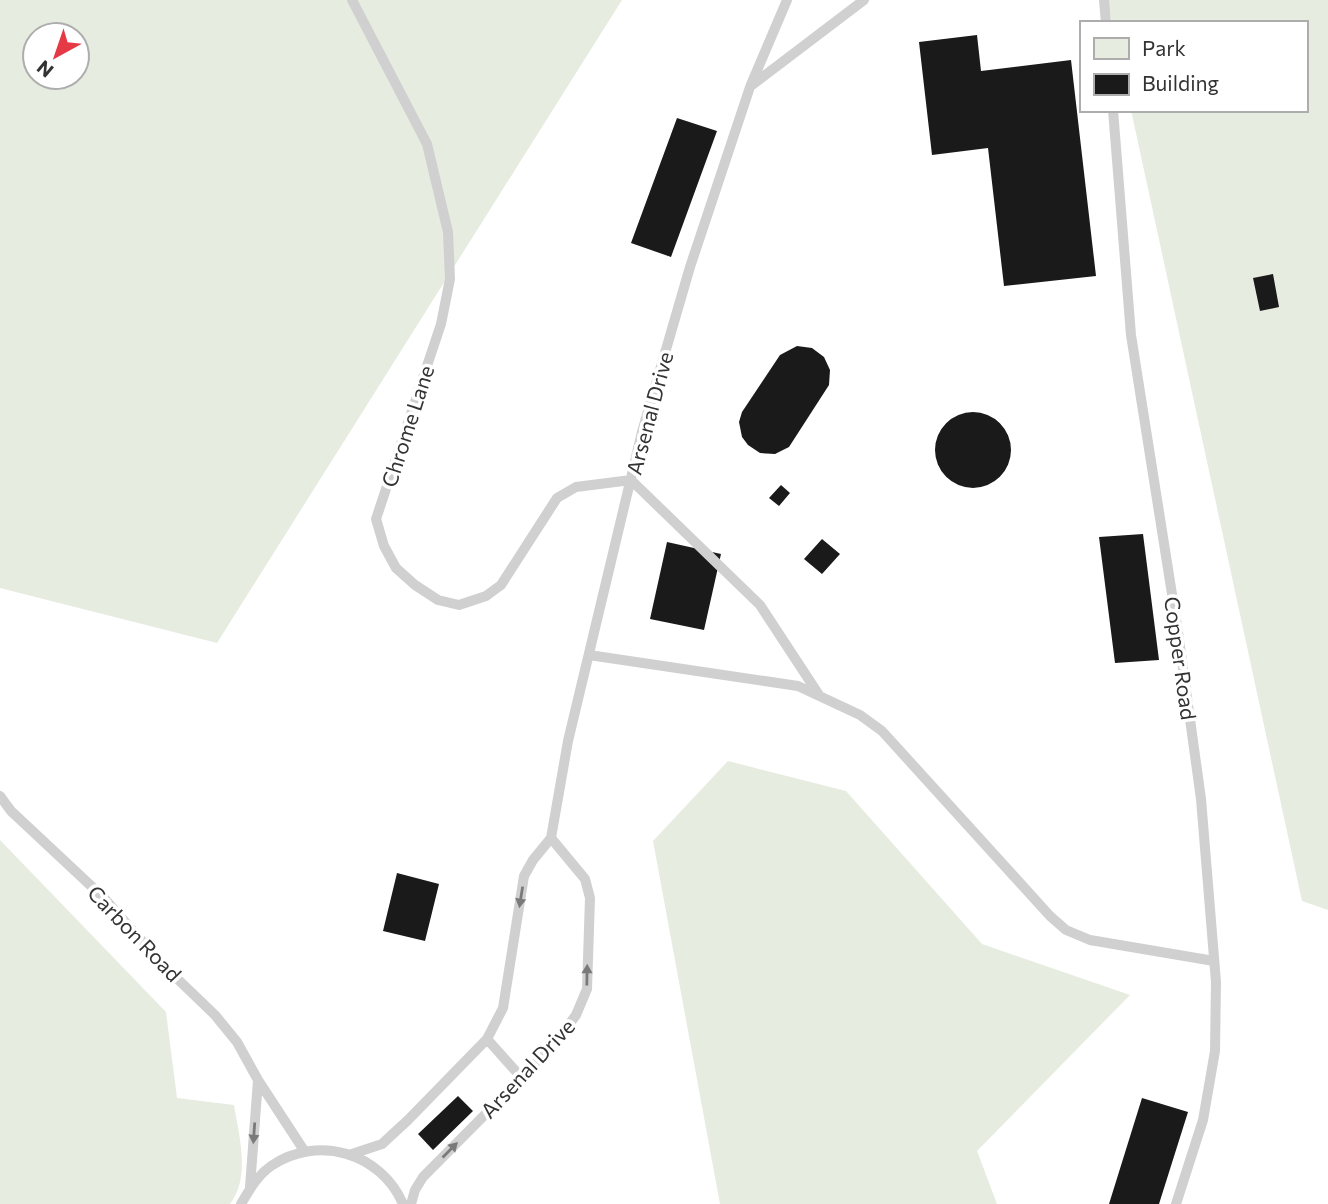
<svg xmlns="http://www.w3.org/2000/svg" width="1328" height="1204" font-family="Commissioner,sans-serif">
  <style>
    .green { fill: #e6ecdf; fill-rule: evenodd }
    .building { fill: #1a1a1a }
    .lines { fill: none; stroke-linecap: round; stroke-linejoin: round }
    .service { stroke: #d0d0d0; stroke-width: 10 }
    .oneway { fill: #7a7a7a }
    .labels { text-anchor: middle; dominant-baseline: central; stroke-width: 7; stroke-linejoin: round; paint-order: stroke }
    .street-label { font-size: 21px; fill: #333; stroke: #fff }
  </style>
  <rect width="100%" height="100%" fill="#fff"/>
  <path class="green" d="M0,0H622L217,643L0,588ZM35,35H77V77H35Z
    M1107,0H1328V910L1302,901L1131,110H1305V23H1112Z
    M728,761L846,791L982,944L1130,995L977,1151L997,1204H720L653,841Z
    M0,840L166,1012L177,1098L234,1105C239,1137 251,1176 230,1204H0Z"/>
  <path class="building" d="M977,35L981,71L1071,60L1096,276L1004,286L988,148L932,155L919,42Z
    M677,118L717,131L671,257L631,243Z
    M1273,274L1279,307L1260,311L1253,278Z
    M797,346L812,348L824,357L830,370L829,385L789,447L775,454L760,453L748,445L742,437L739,422L742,412L780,355Z
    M935 450a38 38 0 1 1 76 0a38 38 0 1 1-76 0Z
    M781,485L790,493L779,506L769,498Z
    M1143,534L1159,660L1115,663L1099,537Z
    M822,539L840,554L822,574L804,559Z
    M667,542L721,554L704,630L650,619Z
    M397,873L439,884L425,941L383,931Z
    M458,1096L473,1111L433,1150L418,1134Z
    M1142,1098L1188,1112L1159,1204H1109Z"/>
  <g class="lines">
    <path class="service" d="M352,0L427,144L448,232L450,279L441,324L376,519L384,546L396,568L415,585L438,600L459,605L486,596L501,585L557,498L576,487L631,480L760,605L819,695
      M1104,0L1106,23
      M752,85L864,0
      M1113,110L1131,335L1178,632L1201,799L1216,982L1215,1051L1203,1120L1176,1204
      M589,655L798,686L860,715L882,731L1050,916L1066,930L1090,940L1214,961
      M0,796L11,811L104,898L164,966L215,1015L237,1042L258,1080L305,1152
      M487,1039L521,1077
      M352,1154L382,1144L408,1120L487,1039L503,1008L524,876L533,860L551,838
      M250,1187L258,1080
      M241,1204C249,1190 258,1175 271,1166C318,1134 381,1153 403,1204
      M411,1204L415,1190L423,1177L555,1044L576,1015L587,989L590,898L585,879L551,838L568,741L642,432L690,267L750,87L787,0"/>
  </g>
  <defs><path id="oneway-solid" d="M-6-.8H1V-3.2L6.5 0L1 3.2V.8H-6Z" transform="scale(1.75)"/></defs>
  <g class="oneway">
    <use href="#oneway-solid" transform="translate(521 897) rotate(99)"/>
    <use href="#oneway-solid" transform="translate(587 975) rotate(-89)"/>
    <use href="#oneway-solid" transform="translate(254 1133) rotate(94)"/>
    <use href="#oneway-solid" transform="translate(450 1150) rotate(-45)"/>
  </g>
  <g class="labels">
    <g class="street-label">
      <text transform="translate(649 413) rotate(-75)">Arsenal Drive</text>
      <text transform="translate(407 426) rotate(-72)">Chrome Lane</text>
      <text transform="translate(1181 658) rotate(82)">Copper Road</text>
      <text transform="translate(135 933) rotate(46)">Carbon Road</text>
      <text transform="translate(527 1068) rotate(-47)">Arsenal Drive</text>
    </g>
  </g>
  <rect x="1080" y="21" width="228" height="91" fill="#ffffff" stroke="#adadad" stroke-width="2"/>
  <rect x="1094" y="38" width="35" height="21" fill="#e6ecdf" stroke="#adadad" stroke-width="2"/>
  <text x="1142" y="56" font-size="21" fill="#333333">Park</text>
  <rect x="1094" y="74" width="35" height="21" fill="#1a1a1a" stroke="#adadad" stroke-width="2"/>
  <text x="1142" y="91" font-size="21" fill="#333333">Building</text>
  <g transform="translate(56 56) rotate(220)"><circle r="33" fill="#ffffff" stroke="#adadad" stroke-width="2"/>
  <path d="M0-5L12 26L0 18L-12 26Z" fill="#e63946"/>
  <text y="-10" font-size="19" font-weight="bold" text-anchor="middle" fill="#333333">N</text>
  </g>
</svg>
